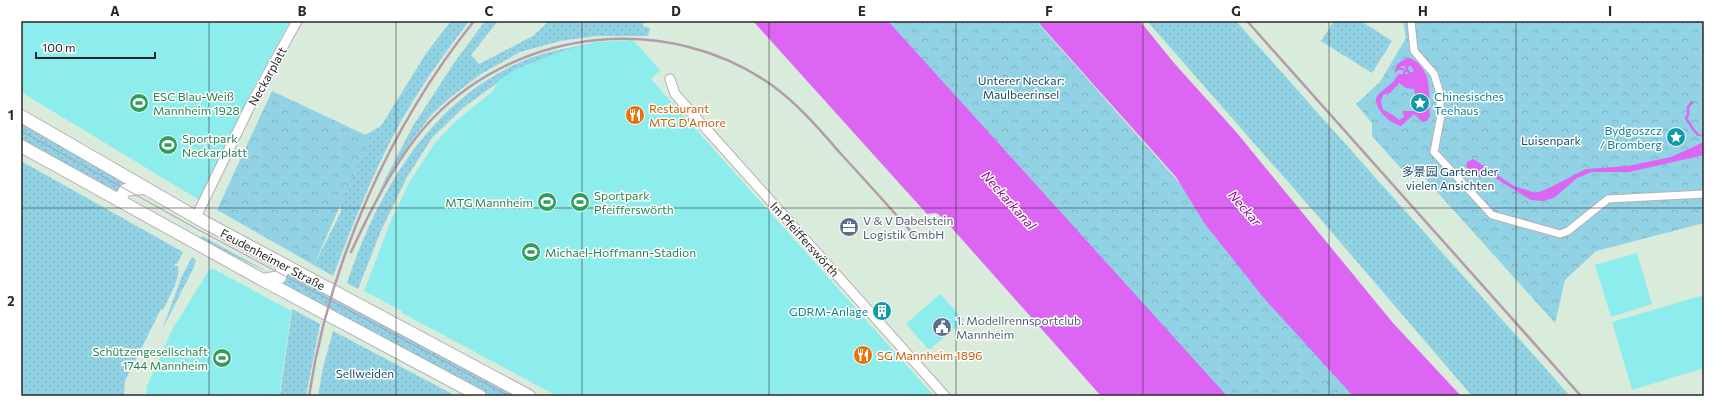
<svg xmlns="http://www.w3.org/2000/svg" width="1725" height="417" font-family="Commissioner,'Noto Sans SC',sans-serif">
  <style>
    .grass { fill: url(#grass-dots) }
    .forest { fill: url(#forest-crowns) }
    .pitch { fill: #8deded }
    .water { fill: #dc66f3; fill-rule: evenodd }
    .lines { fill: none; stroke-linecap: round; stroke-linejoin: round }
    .stream { stroke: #dc66f3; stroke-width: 2.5 }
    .pedestrian-casing { stroke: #bdadb6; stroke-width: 9 }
    .minor-casing { stroke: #bdadb6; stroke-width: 11 }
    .secondary-casing { stroke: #bdadb6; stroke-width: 14 }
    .pedestrian { stroke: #fff; stroke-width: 7 }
    .minor { stroke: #fff; stroke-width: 9 }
    .secondary { stroke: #fff; stroke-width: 12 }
    .tram { stroke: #b49ba9; stroke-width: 1 }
    .rail { stroke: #b49ba9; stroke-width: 2.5 }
    .grid { fill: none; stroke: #282828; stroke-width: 1; stroke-opacity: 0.55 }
    .labels { text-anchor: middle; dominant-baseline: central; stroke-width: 3; stroke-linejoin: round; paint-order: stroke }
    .street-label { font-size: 12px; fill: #282828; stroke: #fff }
    .park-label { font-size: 12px; fill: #164a67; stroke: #fff }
    .leisure-label { font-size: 12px; fill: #27864d; stroke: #fff; text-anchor: start }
    .culture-label { font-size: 12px; fill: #0d838f; stroke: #fff; text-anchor: end }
    .food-label { font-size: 12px; fill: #c56008; stroke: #fff; text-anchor: start }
    .service-label { font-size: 12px; fill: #4e5e75; stroke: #fff; text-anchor: start }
    .water-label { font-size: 13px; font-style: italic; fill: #90079d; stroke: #fff }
    .neatline { fill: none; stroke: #282828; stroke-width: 1.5 }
    .grid-label { font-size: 13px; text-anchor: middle; font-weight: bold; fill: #282828 }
  </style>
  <defs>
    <pattern id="grass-dots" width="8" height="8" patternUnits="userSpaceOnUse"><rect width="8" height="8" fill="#92d2e5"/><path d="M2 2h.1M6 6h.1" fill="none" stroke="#7eb4c4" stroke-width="1.8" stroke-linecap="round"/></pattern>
    <pattern id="forest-crowns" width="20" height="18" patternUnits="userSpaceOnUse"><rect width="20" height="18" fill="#92d2e5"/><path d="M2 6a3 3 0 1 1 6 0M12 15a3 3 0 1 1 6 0" fill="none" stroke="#7eb4c4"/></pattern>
  </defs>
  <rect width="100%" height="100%" fill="#d9ebdb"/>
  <path class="grass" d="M451,21H469C441,58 413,97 392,138C369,183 351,229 333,276L314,265L341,212L340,203L289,170L367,134L381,126L427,52Z
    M485,21H498L471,55L479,64L533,36L549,21H645L642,26L650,28L648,36H596L560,41L520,52L481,74L452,96L431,115L414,138L378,193L413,126L454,63Z
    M1147,21H1236L1570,396H1472L1317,215Z
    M1334,21H1361L1392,41L1372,73L1321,41Z
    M596,43L500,81L464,107L432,138L407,177L380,233L358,289L347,283C376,195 427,106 514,65C538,53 570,47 596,43Z
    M21,123L124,182L126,184L117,193L21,141Z
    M21,161L183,252L177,264H175V266H178C180,280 169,297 163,310L161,309L125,381L124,396H21Z
    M202,236L272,274L200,240Z
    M192,257L196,260L193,269L162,330L182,276Z
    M287,273L519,396H490L280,284Z
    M292,309L320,324L306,396H280Z
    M333,331L456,396H318L323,368Z"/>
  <path class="forest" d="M888,21H1036L1368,396H1226Z
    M1403,21H1704V223L1596,251L1565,280L1555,323L1420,173L1406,174L1372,136V123L1356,104L1380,82L1406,38Z
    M272,91L370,137L314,265L217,210Z"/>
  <path class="pitch" d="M21,21H290L257,82L199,200L21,92Z
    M633,40L660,70L651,79L934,396H557L402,313V311L364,291L390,223L410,181L435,143L455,122L492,92L499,80L516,69L565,50L596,42Z
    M1637,253L1652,304L1611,317L1595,265Z
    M214,269L291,311L279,396H146L147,386L172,330L209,270Z
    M940,294L964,320L929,350L906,324Z
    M1704,295V368L1632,390L1612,322Z"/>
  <path class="water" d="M753,21H888L1227,396H1101L942,217L936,213L927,214Z
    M1037,21H1140L1174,63L1237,133L1393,323L1461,396H1353L1263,297L1205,224L1176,177Z
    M1407,58C1412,58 1414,60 1418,63C1433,78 1428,98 1430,116L1427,121L1422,122L1414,114L1401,126C1390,123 1375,110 1376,98C1383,87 1392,87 1398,74H1407L1414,71L1411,66H1401L1400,69L1394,73L1397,64ZM1399,83L1406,88L1414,89L1415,96H1423L1424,105L1415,106L1416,111H1403L1404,117L1399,120L1393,115L1383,110L1381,101L1383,95L1390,93Z
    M1696,134L1704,135V155L1629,172H1592L1577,178L1554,198L1543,201L1531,200L1492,176L1475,177C1469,173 1465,169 1467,162L1473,159L1475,160L1514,186L1536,193L1547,189L1586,169L1628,166L1671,157L1704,142V139L1701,136Z"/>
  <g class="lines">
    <path class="stream" d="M1408,66L1406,68L1409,73
      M1400,69H1403
      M1404,73L1405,71
      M1692,102L1688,107V115L1686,118L1693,129L1698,135"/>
    <g class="pedestrian-casing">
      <path id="pedestrian" d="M1411,21L1414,51L1434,74L1439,90L1441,115L1434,152L1492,215L1560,234L1568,231L1608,199L1704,194"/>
    </g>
    <g class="minor-casing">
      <path id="minor" d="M670,79L675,94L945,396
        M196,217L249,108L297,21"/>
    </g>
    <g class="secondary-casing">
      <path id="secondary" d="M21,116L206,223L529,396
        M21,146L263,280L480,396
        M119,201L125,190L143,188
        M263,280L280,277L284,265"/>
    </g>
    <use href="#pedestrian" class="pedestrian"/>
    <use href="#minor" class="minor"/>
    <use href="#secondary" class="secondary"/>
    <path class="tram" d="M21,131L197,229L509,396"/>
    <path class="rail" d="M1247,21L1581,396
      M351,252C372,207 399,153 434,117C522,27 670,12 773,86C799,105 820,130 841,154C866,181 891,209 915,236
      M309,396C329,263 390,126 474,21"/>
  </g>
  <path class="grid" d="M209,21V396M396,21V396M582,21V396M769,21V396M956,21V396M1143,21V396M1329,21V396M1516,21V396M21,208H1704"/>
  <defs>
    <g id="stadium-disc" transform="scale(1)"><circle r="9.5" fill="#2e9e5b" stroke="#fff"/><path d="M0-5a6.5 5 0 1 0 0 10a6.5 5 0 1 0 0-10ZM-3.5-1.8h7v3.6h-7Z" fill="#fff"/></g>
    <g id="sight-disc" transform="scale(1)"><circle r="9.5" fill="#0f9aa8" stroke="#fff"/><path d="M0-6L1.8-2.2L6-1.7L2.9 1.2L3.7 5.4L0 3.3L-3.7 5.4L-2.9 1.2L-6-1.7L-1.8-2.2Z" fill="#fff"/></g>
    <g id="restaurant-disc" transform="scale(1)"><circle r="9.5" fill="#e8710a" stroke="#fff"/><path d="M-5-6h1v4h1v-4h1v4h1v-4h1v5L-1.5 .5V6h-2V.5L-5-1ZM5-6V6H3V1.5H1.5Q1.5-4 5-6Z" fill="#fff"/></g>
    <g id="office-disc" transform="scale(1)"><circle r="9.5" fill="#5c6f8a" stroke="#fff"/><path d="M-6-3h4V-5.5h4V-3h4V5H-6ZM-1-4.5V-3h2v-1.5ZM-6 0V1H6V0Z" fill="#fff"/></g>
    <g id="building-disc" transform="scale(1)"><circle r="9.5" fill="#0f9aa8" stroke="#fff"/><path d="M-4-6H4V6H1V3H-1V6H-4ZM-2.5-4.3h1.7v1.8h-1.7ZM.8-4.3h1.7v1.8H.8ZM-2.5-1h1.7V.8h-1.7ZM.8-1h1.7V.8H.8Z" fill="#fff"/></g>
    <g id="civic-disc" transform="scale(1)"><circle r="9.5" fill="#5c6f8a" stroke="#fff"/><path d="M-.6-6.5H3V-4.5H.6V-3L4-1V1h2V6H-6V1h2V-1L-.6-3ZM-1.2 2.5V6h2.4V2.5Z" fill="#fff"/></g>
  </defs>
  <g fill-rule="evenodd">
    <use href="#stadium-disc" x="139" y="103"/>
    <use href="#sight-disc" x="1420" y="103"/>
    <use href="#restaurant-disc" x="635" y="115"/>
    <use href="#sight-disc" x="1676" y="137"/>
    <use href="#stadium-disc" x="168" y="145"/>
    <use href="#stadium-disc" x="547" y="202"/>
    <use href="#stadium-disc" x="580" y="202"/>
    <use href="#office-disc" x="849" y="227"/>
    <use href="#stadium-disc" x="531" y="252"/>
    <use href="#building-disc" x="882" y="311"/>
    <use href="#civic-disc" x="942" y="327"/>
    <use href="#restaurant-disc" x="863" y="355"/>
    <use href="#stadium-disc" x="222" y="358"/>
  </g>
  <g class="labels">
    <g class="street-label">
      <text transform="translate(267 76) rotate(-61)">Neckarplatt</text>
      <text transform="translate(805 239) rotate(48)">Im Pfeifferswörth</text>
      <text transform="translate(273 259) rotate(28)">Feudenheimer Straße</text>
    </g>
    <g class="park-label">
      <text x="1021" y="80">Unterer Neckar:<tspan x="1021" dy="14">Maulbeerinsel</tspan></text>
      <text x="1551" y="140">Luisenpark</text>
      <text x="1450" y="171">多景园 Garten der<tspan x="1450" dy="14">vielen Ansichten</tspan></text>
      <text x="365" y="373">Sellweiden</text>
    </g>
    <g class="leisure-label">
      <text x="153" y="96">ESC Blau-Weiß<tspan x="153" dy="14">Mannheim 1928</tspan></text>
      <text x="182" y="138">Sportpark<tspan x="182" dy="14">Neckarplatt</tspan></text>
      <text x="594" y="195">Sportpark<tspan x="594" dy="14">Pfeifferswörth</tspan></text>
      <text x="533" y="202" text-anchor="end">MTG Mannheim</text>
      <text x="545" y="252">Michael-Hoffmann-Stadion</text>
      <text x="208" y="351" text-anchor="end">Schützengesellschaft<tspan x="208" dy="14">1744 Mannheim</tspan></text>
    </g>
    <g class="culture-label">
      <text x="1434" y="96" text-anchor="start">Chinesisches<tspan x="1434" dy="14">Teehaus</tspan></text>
      <text x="1662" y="130">Bydgoszcz<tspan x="1662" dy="14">/ Bromberg</tspan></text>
      <text x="868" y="311">GDRM-Anlage</text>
    </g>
    <g class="food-label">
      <text x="649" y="108">Restaurant<tspan x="649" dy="14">MTG D'Amore</tspan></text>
      <text x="877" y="355">SG Mannheim 1896</text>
    </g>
    <g class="service-label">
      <text x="863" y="220">V &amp; V Dabelstein<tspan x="863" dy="14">Logistik GmbH</tspan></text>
      <text x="956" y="320">1. Modellrennsportclub<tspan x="956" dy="14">Mannheim</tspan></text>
    </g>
    <g class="water-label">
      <text transform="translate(1009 200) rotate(48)">Neckarkanal</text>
      <text transform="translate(1245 208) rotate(49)">Neckar</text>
    </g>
  </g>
  <rect width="1725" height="417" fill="none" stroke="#ffffff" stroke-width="44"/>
  <path d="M36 52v6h119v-6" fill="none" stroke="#282828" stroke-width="2"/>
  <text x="42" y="52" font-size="12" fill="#282828" stroke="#ffffff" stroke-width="3" paint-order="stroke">100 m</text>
  <rect x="22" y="22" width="1681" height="373" class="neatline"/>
  <g class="grid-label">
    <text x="115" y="16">A</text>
    <text x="302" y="16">B</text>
    <text x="489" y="16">C</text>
    <text x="676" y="16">D</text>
    <text x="862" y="16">E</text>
    <text x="1049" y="16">F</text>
    <text x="1236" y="16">G</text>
    <text x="1423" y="16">H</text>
    <text x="1610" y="16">I</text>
    <text x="11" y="120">1</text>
    <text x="11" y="306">2</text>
  </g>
</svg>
